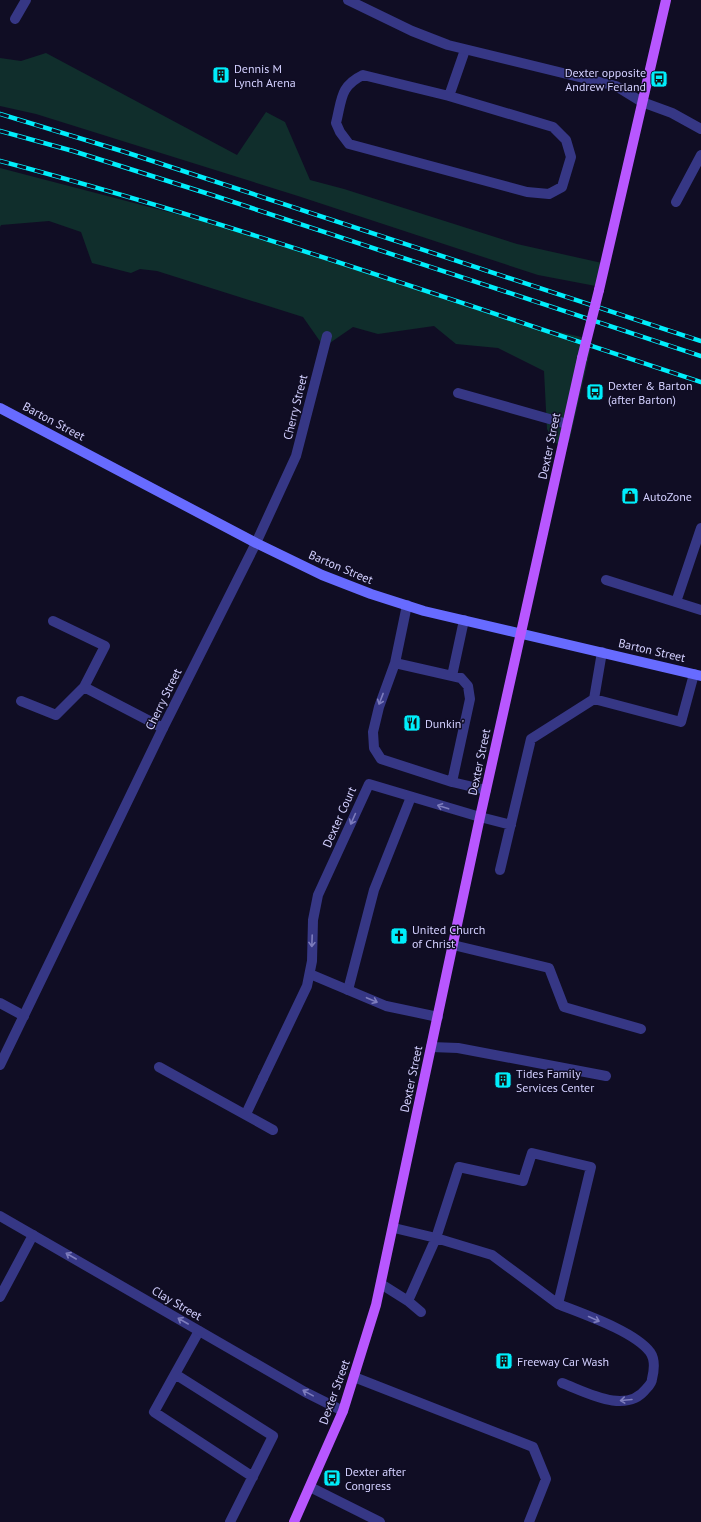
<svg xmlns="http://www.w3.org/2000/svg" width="701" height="1522" font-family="'PT Sans',sans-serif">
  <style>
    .green { fill: #102e2c }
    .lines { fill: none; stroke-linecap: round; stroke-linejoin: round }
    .service { stroke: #363785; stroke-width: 10 }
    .minor { stroke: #363785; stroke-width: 10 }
    .secondary { stroke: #676bff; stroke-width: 10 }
    .primary { stroke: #b857ff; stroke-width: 10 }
    .rail-casing { stroke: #00eefb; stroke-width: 4.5 }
    .rail { stroke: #100d24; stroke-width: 3; stroke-dasharray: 9; stroke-linecap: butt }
    .primary-bridge { stroke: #b857ff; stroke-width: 10 }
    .oneway { stroke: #7d7cbc }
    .labels { text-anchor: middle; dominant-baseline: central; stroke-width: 3; stroke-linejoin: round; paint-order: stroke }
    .poi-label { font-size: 12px; fill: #d3d0ff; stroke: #100d24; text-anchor: start }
    .street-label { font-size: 12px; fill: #d3d0ff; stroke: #100d24 }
  </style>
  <rect width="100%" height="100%" fill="#100d24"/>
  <path class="green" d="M46,53L237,155L266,112L285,122L310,180L344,189L517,244L602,263L601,287L538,275L298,196L36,114L0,106V58L21,61Z
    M0,168L249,233L507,320L590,339V351L570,438L567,446L555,443L547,429L544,371L498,348L456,344L434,326L378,334L353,327L324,347L303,317L157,271L140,269L131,273L92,263L81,232L49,221L1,225L0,227Z"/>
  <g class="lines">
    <path class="service" d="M15,19L26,0
      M363,75L449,96L553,127L566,140L571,157L562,187L549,194L527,192L349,144L340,132L336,123C342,99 340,86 363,75Z
      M449,96L465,50
      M642,102L672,113L701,129
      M676,202L701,155
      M458,393L567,424
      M606,580L701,610
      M676,602L701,528
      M407,605L395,663L461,678L468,686L470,699L452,782L486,790
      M53,621L105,646L84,687
      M395,663L379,707L373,732L374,748L381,759L452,782
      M452,676L464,620
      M594,699L602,652
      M21,701L56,715L84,687L163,728
      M480,817L511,825
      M500,870L531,739L594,699L681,722L694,674
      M453,945L549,968L564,1007L641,1029
      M348,990L374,890L411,797
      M0,1003L24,1016
      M431,1047L458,1048L606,1076
      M159,1067L273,1130
      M246,1114L263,1078
      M532,1153L591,1167L558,1304L492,1255L436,1238L459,1167L523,1181Z
      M381,1284L408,1301L436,1238L394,1228
      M0,1297L33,1235
      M408,1301L421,1312
      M558,1304C583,1314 634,1331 650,1352C655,1359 654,1371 652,1379C652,1383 649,1386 646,1389C626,1415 586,1392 562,1383
      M199,1331L175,1374L273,1436L230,1522
      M175,1374L154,1412L253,1477
      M354,1377L533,1447L546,1479L529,1522
      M310,1487L380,1522"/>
    <path class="minor" d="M348,0L412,31L448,45L616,86L642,102
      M310,974L386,1006L438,1017
      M0,1065L163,728L256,543L296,456L327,336
      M263,1078L307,986L312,961L313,920L318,895L369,784L480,817
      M0,1216L305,1392L343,1411"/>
    <path class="secondary" d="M0,408L256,543L322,575L371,594L424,611L701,676"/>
    <path class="primary" d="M599,290L666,0
      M294,1522L343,1411L376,1305L480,817L582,358"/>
    <g class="rail-casing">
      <path id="rail" d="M0,114L125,152L701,341
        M0,131L73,151L212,195L701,356
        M0,161C237,224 468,306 701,382"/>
    </g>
    <use href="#rail" class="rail"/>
    <path class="primary-bridge" d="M582,358L599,290"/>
  </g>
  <defs><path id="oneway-shaft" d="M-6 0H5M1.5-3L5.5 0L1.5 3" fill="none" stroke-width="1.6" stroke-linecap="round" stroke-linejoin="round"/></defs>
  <g class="oneway">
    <use href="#oneway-shaft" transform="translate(381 699) rotate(111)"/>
    <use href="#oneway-shaft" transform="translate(443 807) rotate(-162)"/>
    <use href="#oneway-shaft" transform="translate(353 819) rotate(114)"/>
    <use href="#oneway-shaft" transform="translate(312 941) rotate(92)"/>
    <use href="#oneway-shaft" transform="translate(372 1000) rotate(23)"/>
    <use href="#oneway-shaft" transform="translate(71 1256) rotate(-150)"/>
    <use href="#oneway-shaft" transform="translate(594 1319) rotate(24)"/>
    <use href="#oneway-shaft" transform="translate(183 1321) rotate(-150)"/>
    <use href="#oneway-shaft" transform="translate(308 1393) rotate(-151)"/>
    <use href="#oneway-shaft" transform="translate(626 1400) rotate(175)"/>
  </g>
  <defs>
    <g id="building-square" transform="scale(0.9)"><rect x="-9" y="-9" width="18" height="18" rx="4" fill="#00eefb" stroke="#100d24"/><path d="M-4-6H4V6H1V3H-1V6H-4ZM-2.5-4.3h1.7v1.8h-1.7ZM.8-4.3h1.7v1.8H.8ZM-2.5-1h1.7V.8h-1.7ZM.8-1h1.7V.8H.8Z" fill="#111"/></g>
    <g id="bus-square" transform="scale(0.9)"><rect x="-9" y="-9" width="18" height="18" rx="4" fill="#00eefb" stroke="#100d24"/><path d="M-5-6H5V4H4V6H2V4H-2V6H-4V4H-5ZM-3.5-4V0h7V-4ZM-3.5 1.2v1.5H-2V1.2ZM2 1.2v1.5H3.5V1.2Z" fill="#111"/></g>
    <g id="shop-square" transform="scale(0.9)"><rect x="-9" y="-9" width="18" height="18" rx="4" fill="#00eefb" stroke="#100d24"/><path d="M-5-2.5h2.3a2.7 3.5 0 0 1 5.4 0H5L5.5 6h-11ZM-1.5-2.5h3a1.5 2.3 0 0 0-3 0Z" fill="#111"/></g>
    <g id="restaurant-square" transform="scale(0.9)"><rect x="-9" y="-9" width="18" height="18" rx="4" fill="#00eefb" stroke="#100d24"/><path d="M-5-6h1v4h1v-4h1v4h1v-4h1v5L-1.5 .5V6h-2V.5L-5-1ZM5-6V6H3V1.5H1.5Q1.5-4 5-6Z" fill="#111"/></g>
    <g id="church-square" transform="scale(0.9)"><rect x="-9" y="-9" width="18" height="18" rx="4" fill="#00eefb" stroke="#100d24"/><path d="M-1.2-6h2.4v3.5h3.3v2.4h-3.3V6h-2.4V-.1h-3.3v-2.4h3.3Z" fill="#111"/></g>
  </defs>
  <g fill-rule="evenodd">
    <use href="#building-square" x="221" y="75"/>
    <use href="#bus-square" x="659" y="79"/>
    <use href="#bus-square" x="595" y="392"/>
    <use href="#shop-square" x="630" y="496"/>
    <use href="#restaurant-square" x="412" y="723"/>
    <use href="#church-square" x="399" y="936"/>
    <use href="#building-square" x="503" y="1080"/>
    <use href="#building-square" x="504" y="1361"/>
    <use href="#bus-square" x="332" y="1478"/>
  </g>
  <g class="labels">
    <g class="poi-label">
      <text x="234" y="68">Dennis M<tspan x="234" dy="14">Lynch Arena</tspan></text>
      <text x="646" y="72" text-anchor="end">Dexter opposite<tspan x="646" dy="14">Andrew Ferland</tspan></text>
      <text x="608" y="385">Dexter &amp; Barton<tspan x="608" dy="14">(after Barton)</tspan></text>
      <text x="643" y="496">AutoZone</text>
      <text x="425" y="723">Dunkin'</text>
      <text x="412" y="929">United Church<tspan x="412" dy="14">of Christ</tspan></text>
      <text x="516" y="1073">Tides Family<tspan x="516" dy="14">Services Center</tspan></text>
      <text x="517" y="1361">Freeway Car Wash</text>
      <text x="345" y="1471">Dexter after<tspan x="345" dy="14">Congress</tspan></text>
    </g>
    <g class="street-label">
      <text transform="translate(295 407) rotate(-76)">Cherry Street</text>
      <text transform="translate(54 421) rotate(28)">Barton Street</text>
      <text transform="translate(549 446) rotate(-78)">Dexter Street</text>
      <text transform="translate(341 567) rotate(23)">Barton Street</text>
      <text transform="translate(652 650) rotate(13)">Barton Street</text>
      <text transform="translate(163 699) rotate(-64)">Cherry Street</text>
      <text transform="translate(479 762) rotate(-78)">Dexter Street</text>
      <text transform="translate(339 817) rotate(-66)">Dexter Court</text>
      <text transform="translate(411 1079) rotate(-78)">Dexter Street</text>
      <text transform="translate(177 1303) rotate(30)">Clay Street</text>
      <text transform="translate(334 1392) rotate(-70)">Dexter Street</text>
    </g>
  </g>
</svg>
